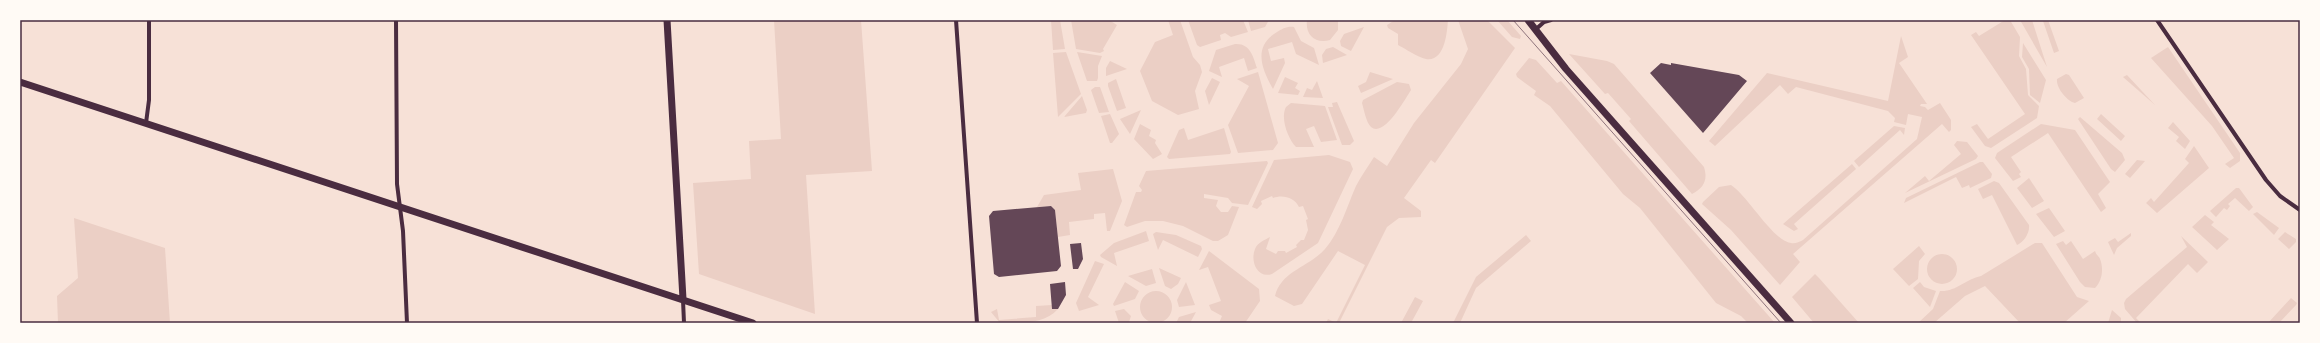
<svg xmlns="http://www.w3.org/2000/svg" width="2320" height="343" font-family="Manrope,sans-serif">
<rect width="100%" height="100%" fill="#f7e1d7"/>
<path fill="#ebcfc5" d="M774,20H861L872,171L806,175L815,314L699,274L693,183L751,179L749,141L781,139Z
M1051,20H1060L1065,49L1053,50Z
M1071,20H1109L1117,25L1103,49L1104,51L1100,53L1076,49Z
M1168,20H1180L1193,57L1200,65L1202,72L1195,91L1199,109L1178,115L1152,101L1140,71L1155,42L1173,35Z
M1188,20H1243L1248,32L1231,37L1225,33L1220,35L1221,40L1200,47L1197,45Z
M1248,20H1269L1265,27L1251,31Z
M1307,20H1338V30L1330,40C1315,44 1305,35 1307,20Z
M1395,20H1448C1447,32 1445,62 1426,59C1417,57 1406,49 1398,45V34L1388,28L1387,25Z
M1458,20H1487L1515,48L1435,163L1431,160L1404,198L1421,211V217L1399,218L1387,227L1339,323H1326L1328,319L1336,323L1365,265L1338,251L1302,304L1294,306L1275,296C1281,271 1309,267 1325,249C1340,232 1347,206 1356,186C1361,176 1368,167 1374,157L1387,166L1414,123L1461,64L1468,49Z
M1497,20H1507L1521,36L1520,39L1512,37Z
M2005,20H2010L2020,37L2019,56L2026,69L2028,95L2039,106L2037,118L1991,148L1985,146L1971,127L1977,124L1988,139L2025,114L1971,35L1976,32L1979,36Z
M2020,20H2032L2047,67Z
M2048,20L2059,51L2054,53L2043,21Z
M1294,27L1301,41L1314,48L1319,65L1296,54L1292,42L1268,49L1271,61L1284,58L1285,63L1273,89C1261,68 1253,46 1277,32C1282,29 1287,26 1294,27Z
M1364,27L1351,51L1341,46L1340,41L1344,34Z
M1901,36L1908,57L1899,63L1927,104H1921L1920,106L1925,107L1928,110L1940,103L1951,120V130L1949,132L1942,124L1793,254L1800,262L1780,285L1731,230L1702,204L1703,202L1719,187L1731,185C1748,196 1773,241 1791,243C1795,244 1799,242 1803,240L1917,139L1922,117L1908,114L1906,125L1894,122L1895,118L1888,111L1796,87L1788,94L1780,85L1715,146L1709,141L1767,73L1888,101Z
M2023,43L2046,80L2040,103L2030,95L2029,69L2022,57Z
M1235,44C1250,43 1253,56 1257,68L1248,71L1244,58L1219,67L1222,77L1209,71L1216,50Z
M1333,47L1347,55L1323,63L1322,55L1326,49Z
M2168,47L2240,153V161L2230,168L2225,164L2234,158L2212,126L2151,58Z
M1066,52L1081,94L1058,117L1053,53Z
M1077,52L1102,56L1098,66V78L1097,81H1087Z
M1569,54L1607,61L1614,64L1704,167C1708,180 1704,188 1692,194L1629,121L1631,119L1608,93L1605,94Z
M1529,58L1536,60L1557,83L1561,81L1775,323H1748L1741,316L1716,303L1640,208L1623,194L1550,106L1534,95L1536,91L1517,77L1516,74Z
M1110,61L1127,69L1106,76V68Z
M1258,72L1278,143L1273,150L1238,153L1228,125L1249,86L1237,79Z
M1370,72L1393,79L1361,93L1358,86L1366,82Z
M2066,74L2069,75L2084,98L2075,103C2067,101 2056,88 2057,79Z
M2127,75L2155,105L2123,77Z
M1285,77L1298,83L1295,88L1300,91L1298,95L1278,93Z
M1212,78L1220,82L1209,105L1205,91Z
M1116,79L1126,108L1117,111L1108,86V83Z
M1317,81L1323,98L1303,97L1307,88L1312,90Z
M1397,82L1409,84L1411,90C1405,99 1384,138 1371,127C1366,122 1364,110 1362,103L1363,100Z
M1095,87H1100L1109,112L1099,113L1091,90Z
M1082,96L1087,110L1086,113L1064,117Z
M1337,102L1354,141L1350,145H1342L1328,107H1333L1332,103Z
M1291,103L1325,106L1337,140L1321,142L1314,126L1306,129L1314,147H1296C1288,139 1280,118 1286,107Z
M1141,110L1130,134L1120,119Z
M1110,114L1119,134L1112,143H1110L1101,116Z
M2101,114L2125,136L2121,141L2097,119Z
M2080,117L2122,153L2125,160L2115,172L2111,169L2078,119Z
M2173,122L2190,141L2185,149L2176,141L2179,137L2168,128Z
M1140,124L1151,130L1149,136L1156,140L1155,143L1162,154L1153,159L1134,139Z
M2041,124L2075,130L2110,182L2098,194L2106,208L2101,212L2048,133L2011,157L2021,172L2019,174L2021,177L2013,181L1995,158L1997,153Z
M1894,126L1905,128L1904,135L1900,130L1859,167L1854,161Z
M1184,128L1188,140L1224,128L1231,152L1230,154L1169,159L1167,157L1179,130Z
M1957,141L1967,142L1978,156L1976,159L1905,193L1925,176L1929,181L1961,154L1954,145Z
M2194,146L2209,168L2157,213L2146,203L2151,198L2154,202L2189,163L2185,159Z
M1329,155L1350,162L1353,169L1318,243L1272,274C1257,279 1250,261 1255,249C1258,242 1265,240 1270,237L1266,249L1276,254L1278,251H1285L1286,253L1297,247L1296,245L1301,240H1304L1308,230L1306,220L1308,219L1303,206L1299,207C1295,198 1283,194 1273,198L1272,196L1261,201L1262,204L1257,209L1252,207L1274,160Z
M2137,160L2145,161L2130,178L2125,174Z
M1267,161L1268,163L1248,205L1232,203L1228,198L1204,194V198L1218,200L1216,206L1221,212H1228L1232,206L1239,207L1228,235L1218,241H1213L1183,226L1163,221H1145L1127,227L1124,225L1136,192H1141L1142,190L1139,186L1146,171Z
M1980,162H1983L1992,174L1991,178L1970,188L1969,185L1962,188L1956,177L1904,203L1906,198Z
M1852,164L1856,169L1794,224L1798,229L1794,231L1783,224Z
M1113,169L1122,201L1110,231H1107L1105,213L1094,214V219L1069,222L1070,235L1058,237L1055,210L1051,206L1037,207L1044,195L1081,190L1078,173Z
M2029,178L2044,201L2032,208L2017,188Z
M1994,181L1999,183L2029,225C2030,233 2024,242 2017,245L1992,195L1983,199L1978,189Z
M2236,188H2239L2253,207L2249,211L2235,198L2228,204L2230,206L2227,210L2224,208L2216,217L2210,211Z
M2049,208L2065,231L2054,237L2036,214Z
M2257,212L2279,228L2274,235L2253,214Z
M2205,215L2214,222L2211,225L2229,239L2217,250L2192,227Z
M74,218L165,248L170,323H58L57,296L78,278Z
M1146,231L1149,241L1114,253L1117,266L1101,257L1100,255L1114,243Z
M1156,232L1176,235L1201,246L1202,249L1198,257L1163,240L1158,250L1153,234Z
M2285,232L2296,239V242L2289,249L2278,239Z
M2131,233V236L2117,248L2114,255L2108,242L2115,238L2118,242Z
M1526,235L1531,241L1476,288L1460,323H1453L1476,277Z
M2181,236L2208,262L2197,273L2188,264L2136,318L2141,323H2137L2125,309L2124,303L2126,299L2187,247Z
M2063,241L2066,245L2071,241L2083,259L2095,251C2096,255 2099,256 2100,259C2104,269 2102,281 2095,288L2085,287L2080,282L2056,244Z
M2035,243H2042L2077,297L2089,301L2064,323H2020L1985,286L1965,296L1934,323H1918L1933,309L1940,291C1956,292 1966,279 1981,276Z
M1919,246L1925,254L1919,261L1918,279L1909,286L1893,269Z
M1209,251L1259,289L1260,301L1245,323H1219L1222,316L1211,310L1209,305L1221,301L1208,267L1199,270Z
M1927 269a15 15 0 1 1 30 0a15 15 0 1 1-30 0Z
M1095,261L1104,264L1088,297L1099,305L1079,311L1076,303Z
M1159,268L1181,278L1178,284L1171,289L1165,286Z
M1152,269L1156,283L1146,286L1128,276Z
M1815,274L1819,278L1859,323H1814L1792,297Z
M1125,282L1139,291L1135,299L1114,306L1113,304Z
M1186,282L1195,305L1179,307L1177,300Z
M1920,282L1924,287L1936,291L1930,307L1913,288Z
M1140 307a16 16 0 1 1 32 0a16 16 0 1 1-32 0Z
M1415,297L1423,301L1411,323H1401Z
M2291,298L2297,303L2296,305L2279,323H2268Z
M1052,305V309H1058C1044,325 1019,323 1000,323L991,312L997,309L999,320L1036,317V306Z
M1124,309L1131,316L1129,322L1119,323L1115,311Z
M2112,310L2121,318V323H2108Z
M1196,312L1190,323H1176L1179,317Z"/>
<path fill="#644757" d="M1661,63L1671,65V63L1739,75L1747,81L1703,133L1650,73Z
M1051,206L1055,210L1061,266L1057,271L999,277L994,274L989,216L993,211Z
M1081,243L1083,259L1078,269H1073L1070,244Z
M1065,282L1066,295L1058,309H1052L1050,284Z"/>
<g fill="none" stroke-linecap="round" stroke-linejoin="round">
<path stroke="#4a2c40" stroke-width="4" d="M396,20L397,184L403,231L407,323
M956,20L977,323
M2157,20L2266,180L2280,196L2300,210
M1535,30L1544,22L1551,20
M146,123L149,100V20
M683,300L684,323"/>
<path stroke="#4a2c40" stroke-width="7" d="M667,20L683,299
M1528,20L1566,69L1791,323
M20,82L753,323"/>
<path stroke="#8f747c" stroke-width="1" d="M1513,20L1781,323"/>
</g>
<rect width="2320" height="343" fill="none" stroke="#fffaf5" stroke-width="42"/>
<rect x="21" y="21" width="2278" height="301" fill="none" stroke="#4a2c40" stroke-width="1.5"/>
</svg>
